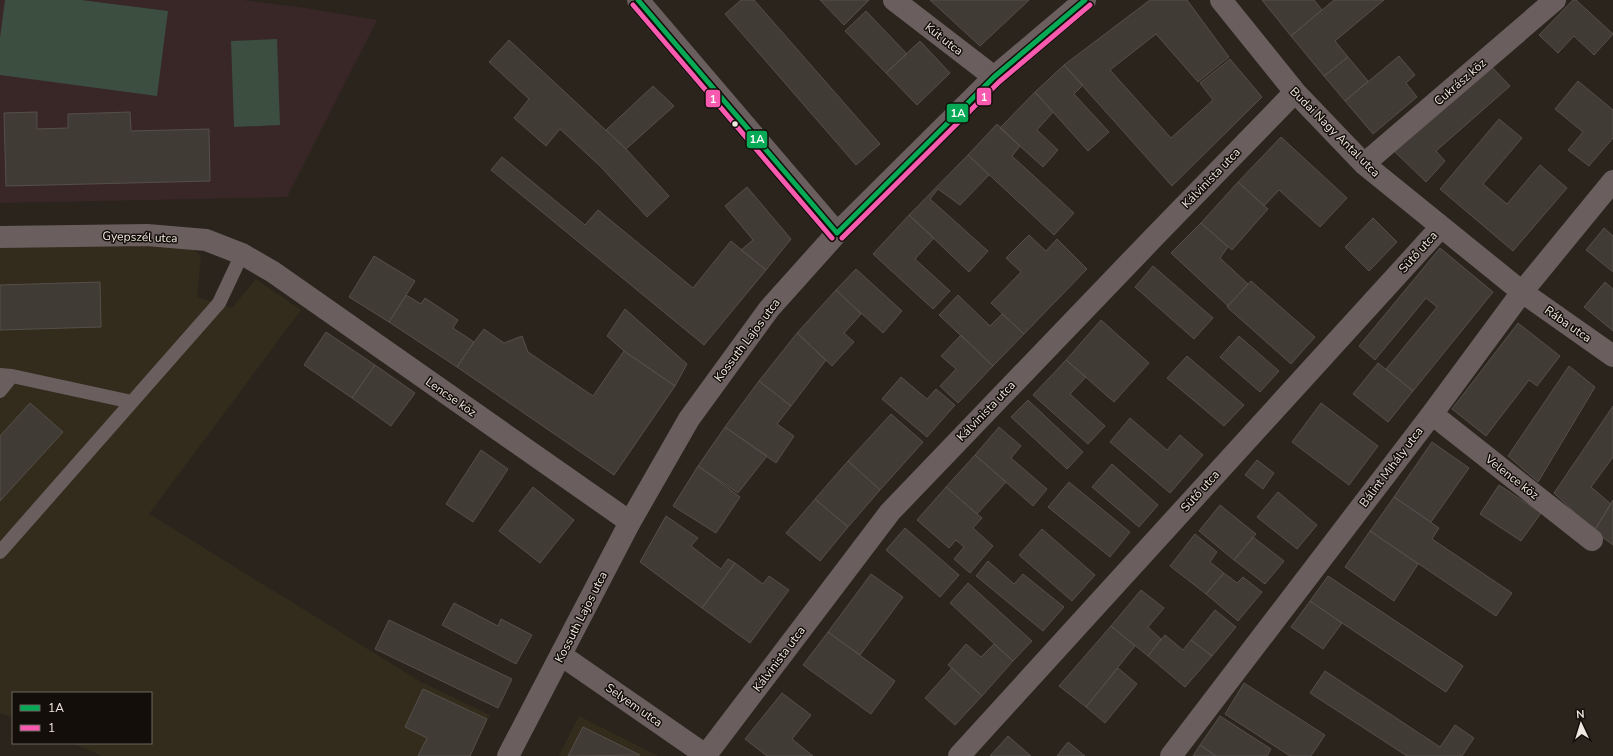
<svg xmlns="http://www.w3.org/2000/svg" width="1613" height="756" font-family="'Nunito Sans',sans-serif">
<rect width="100%" height="100%" fill="#2a241d"/>
<path fill="#332c1c" d="M182,239L201,256L197,297L232,308L256,279L301,310L149,514L421,682L490,715L470,756H103L72,743H151V693H13V718L1,713L0,715V244Z
M579,716L658,756H559Z"/>
<path fill="#392727" d="M0,0H243L305,8L377,20L287,197L0,203Z"/>
<path fill="#3c4e40" d="M5,0H81L168,11L157,96L0,75V38Z
M277,39L280,125L234,127L231,41Z"/>
<path fill="#403b35" stroke="#554f4a" d="M741,0H754L880,144L856,165L725,14Z
M820,0H869L844,25Z
M930,0H1029L980,46Z
M1150,0H1187L1229,57L1198,82L1156,34L1110,70L1171,138L1213,100L1200,83L1230,59L1262,97L1172,186L1064,65Z
M1262,0H1314L1322,10L1291,36Z
M1334,0H1384L1335,41L1348,57L1324,76L1291,36Z
M1573,0H1576L1613,34L1594,55L1574,36L1558,53L1539,35Z
M866,11L907,54L886,73L845,31Z
M509,40L626,149L669,196L647,217L601,167L560,129L546,146L514,118L529,99L489,62Z
M920,41L950,73L917,105L886,73Z
M1399,56L1415,75L1406,83L1417,97L1373,134L1345,101Z
M1348,57L1368,81L1345,101L1324,76Z
M1064,65L1083,85L1074,94L1109,132L1088,151L1035,92Z
M1490,65L1510,86L1436,151L1445,161L1426,182L1393,150Z
M1578,81L1613,110V138L1589,166L1568,150L1583,132L1555,109Z
M653,86L674,106L626,149L606,130Z
M1035,92L1053,112L1037,130L1058,150L1043,167L1000,128Z
M37,112V129L68,128V114L130,112L131,131L209,129L210,181L6,186L4,113Z
M1499,119L1522,138L1483,184L1507,204L1540,165L1567,188L1513,251L1440,189Z
M997,124L1020,146L1012,156L1074,213L1054,235L968,155Z
M1281,137L1347,198L1320,227L1279,190L1264,206L1238,182Z
M968,155L989,175L960,205L938,189L930,199L988,251L969,272L909,215Z
M502,157L585,225L598,210L693,288L731,241L766,270L704,345L491,170Z
M1238,182L1268,209L1232,250L1201,223Z
M747,187L791,239L766,270L741,250L753,240L725,206Z
M909,215L934,238L915,259L950,291L933,309L873,254Z
M1373,218L1397,242L1369,271L1345,247Z
M1201,223L1228,247L1220,258L1248,284L1228,306L1171,253Z
M1604,228L1613,236V272L1586,250Z
M1029,235L1046,251L1057,239L1087,269L1024,334L991,303L1021,272L1006,258Z
M1440,248L1493,292L1413,391L1386,369L1437,307L1426,298L1375,360L1359,346Z
M374,256L415,281L389,322L349,297Z
M1153,266L1213,318L1194,339L1135,287Z
M856,269L902,311L883,333L836,290Z
M1251,281L1315,337L1291,364L1227,307Z
M100,282L101,327L0,330V285Z
M1605,282L1613,289V331L1584,307Z
M836,290L861,314L844,333L854,342L832,366L797,333Z
M406,295L421,304L425,298L458,320L453,328L474,342L457,367L389,322Z
M958,295L990,326L1002,314L1024,334L993,366L939,315Z
M625,309L687,364L675,386L624,351L607,336Z
M1101,320L1149,363L1114,402L1066,360Z
M1518,323L1560,356L1537,386L1529,380L1486,436L1452,409Z
M484,329L504,343L522,336L528,352L593,396L624,351L675,386L614,475L457,367L474,342Z
M326,332L375,365L352,398L304,365Z
M797,333L826,360L791,406L759,381Z
M961,335L993,366L958,403L940,386L956,369L941,356Z
M1239,336L1279,371L1260,392L1220,357Z
M1187,356L1244,405L1224,426L1167,378Z
M1066,360L1086,377L1070,394L1105,426L1088,444L1033,395Z
M1378,363L1413,391L1388,422L1353,394Z
M375,365L415,393L391,426L352,398Z
M1569,366L1595,387L1538,482L1508,456Z
M901,377L927,399L936,389L955,405L927,437L882,399Z
M759,381L791,406L777,424L794,436L776,463L725,427Z
M1028,400L1083,452L1067,469L1011,417Z
M30,403L63,432L0,501V436Z
M1321,403L1378,446L1349,485L1292,442Z
M1613,406V457L1591,487L1611,504L1594,531L1554,493Z
M891,414L923,442L880,490L848,461Z
M1130,418L1167,450L1180,435L1203,455L1170,493L1110,442Z
M725,427L767,456L738,493L698,466Z
M999,427L1021,446L1011,458L1047,489L1033,506L975,455Z
M1432,442L1469,468L1431,522L1394,497Z
M481,450L508,469L473,522L446,504Z
M975,455L1006,482L977,514L946,487Z
M1257,460L1274,473L1263,489L1245,475Z
M848,461L880,490L848,527L815,499Z
M1112,464L1158,505L1139,527L1092,487Z
M698,466L740,497L716,533L673,506Z
M1069,482L1130,532L1110,557L1048,507Z
M1499,485L1541,513L1521,541L1480,514Z
M533,487L574,520L540,563L499,531Z
M946,487L982,518L973,528L993,546L970,573L954,559L964,547L956,540L949,548L917,520Z
M1278,492L1317,525L1297,549L1257,517Z
M1394,497L1439,528L1432,539L1512,593L1496,616L1370,531Z
M815,499L848,527L820,561L786,533Z
M1613,500V545L1594,531Z
M1220,505L1256,534L1234,560L1199,531Z
M666,516L698,538L691,546L721,569L728,559L735,563L702,608L640,562Z
M905,528L959,575L940,597L886,550Z
M1042,529L1095,575L1072,601L1019,555Z
M1370,531L1418,564L1394,601L1345,567Z
M1195,534L1217,552L1210,562L1224,573L1206,594L1170,566Z
M1253,537L1284,561L1265,584L1234,560Z
M988,561L1014,584L1023,574L1064,607L1043,631L976,576Z
M735,563L763,584L769,576L789,590L750,643L702,608Z
M1224,573L1237,583L1243,577L1262,592L1238,621L1206,594Z
M871,574L903,597L860,655L828,632Z
M1328,576L1463,666L1446,692L1342,623L1310,601Z
M968,583L1032,641L1013,661L950,603Z
M1141,590L1164,608L1148,627L1161,639L1148,656L1111,626Z
M1310,601L1342,623L1323,649L1291,627Z
M454,603L498,626L501,619L532,635L516,664L442,625Z
M1215,610L1236,627L1212,656L1191,640Z
M389,620L512,679L498,708L375,649Z
M1111,626L1135,646L1086,707L1059,686Z
M828,632L895,681L871,714L803,665Z
M1165,635L1183,650L1191,640L1212,656L1185,687L1148,656Z
M966,644L981,657L994,644L1013,661L982,696L948,665Z
M952,668L982,696L955,725L925,698Z
M1118,668L1137,684L1105,723L1086,707Z
M1325,671L1440,747L1455,725L1474,738L1462,756H1407L1310,693Z
M1244,683L1325,735L1311,756H1290L1225,714Z
M423,689L487,719L470,756H418L427,738L405,727Z
M782,693L811,715L792,739L813,756H767L745,739Z
M1220,716L1271,749L1267,756H1216L1200,745Z
M583,727L640,755L568,756Z
M1008,736L1031,756H990Z
M1068,742L1085,756H1057Z
M1200,745L1216,756H1193Z"/>
<g fill="none" stroke-linecap="round" stroke-linejoin="round">
<path stroke="#6a5e5e" stroke-width="14" d="M0,375L12,376L0,391
M12,376L132,402
M0,552L219,303L242,254"/>
<path stroke="#6a5e5e" stroke-width="22" d="M638,0L837,233
M894,0L994,77
M1221,0L1295,92L1364,164L1522,292L1613,356
M1364,164L1555,0
M0,237L147,235L206,240L242,254L273,272L630,522
M1432,414L1592,540
M561,655L707,756
M706,755L890,512L1156,235L1295,92
M959,756L1441,227
M1171,756L1432,414L1522,292L1613,181"/>
<path stroke="#6a5e5e" stroke-width="22" d="M508,756L630,522L689,419L769,309L837,233L994,77L1085,0"/>
<g stroke="#130e09" stroke-width="8">
<path id="bus-1" d="M638,0L837,233
M837,233L994,77L1085,0"/>
</g>
<g stroke="#130e09" stroke-width="8">
<path id="bus-2" d="M633,5L832,238
M842,238L999,82L1090,5"/>
</g>
<use href="#bus-1" stroke="#06aa56" stroke-width="5"/>
<use href="#bus-2" stroke="#f75aaf" stroke-width="5"/>
</g>
<circle fill="#f0e8e0" stroke="#130e09" stroke-width="1.5" cx="735" cy="124" r="3.5"/>
<g text-anchor="middle" stroke-width="3" stroke-linejoin="round" paint-order="stroke">
<g font-size="12" fill="#f0e8e0" stroke="#130e09">
<text transform="translate(944 39) rotate(38)" y="4">Kút utca</text>
<text transform="translate(1460 82) rotate(-41)" y="4">Cukrász köz</text>
<text transform="translate(1335 132) rotate(45)" y="4">Budai Nagy Antal utca</text>
<text transform="translate(1211 178) rotate(-46)" y="4">Kálvinista utca</text>
<text transform="translate(140 237) rotate(2)" y="4">Gyepszél utca</text>
<text transform="translate(1418 252) rotate(-48)" y="4">Sütő utca</text>
<text transform="translate(1568 324) rotate(35)" y="4">Rába utca</text>
<text transform="translate(747 340) rotate(-53)" y="4">Kossuth Lajos utca</text>
<text transform="translate(451 397) rotate(35)" y="4">Lencse köz</text>
<text transform="translate(986 411) rotate(-46)" y="4">Kálvinista utca</text>
<text transform="translate(1391 467) rotate(-53)" y="4">Bálint Mihály utca</text>
<text transform="translate(1512 477) rotate(38)" y="4">Velence köz</text>
<text transform="translate(1200 491) rotate(-48)" y="4">Sütő utca</text>
<text transform="translate(581 617) rotate(-63)" y="4">Kossuth Lajos utca</text>
<text transform="translate(779 659) rotate(-53)" y="4">Kálvinista utca</text>
<text transform="translate(634 705) rotate(35)" y="4">Selyem utca</text>
</g>
</g>
<g stroke="#130e09" stroke-width="1.5">
<rect x="976" y="87" width="16" height="19" rx="4" fill="#f75aaf"/>
<rect x="705" y="89" width="16" height="19" rx="4" fill="#f75aaf"/>
<rect x="946" y="103" width="23" height="20" rx="4" fill="#06aa56"/>
<rect x="746" y="130" width="22" height="19" rx="4" fill="#06aa56"/>
</g>
<g font-size="11" text-anchor="middle" font-weight="bold" fill="#fff">
<text x="984" y="101">1</text>
<text x="713" y="103">1</text>
<text x="958" y="117">1A</text>
<text x="757" y="143">1A</text>
</g>
<rect x="12" y="692" width="140" height="52" fill="#130e09" stroke="#6b655f"/>
<rect x="20" y="705" width="20" height="6" fill="#06aa56" stroke="#6b655f"/>
<text x="48" y="712" font-size="12" fill="#f0e8e0">1A</text>
<rect x="20" y="725" width="20" height="6" fill="#f75aaf" stroke="#6b655f"/>
<text x="48" y="732" font-size="12" fill="#f0e8e0">1</text>
<g transform="translate(1581 724) rotate(356)" stroke="#130e09" stroke-width="3" paint-order="stroke">
<path d="M0-3L7 15L0 10L-7 15Z" fill="#f0e8e0"/>
<text y="-6" font-size="11" font-weight="bold" text-anchor="middle" fill="#f0e8e0">N</text>
</g>
</svg>
